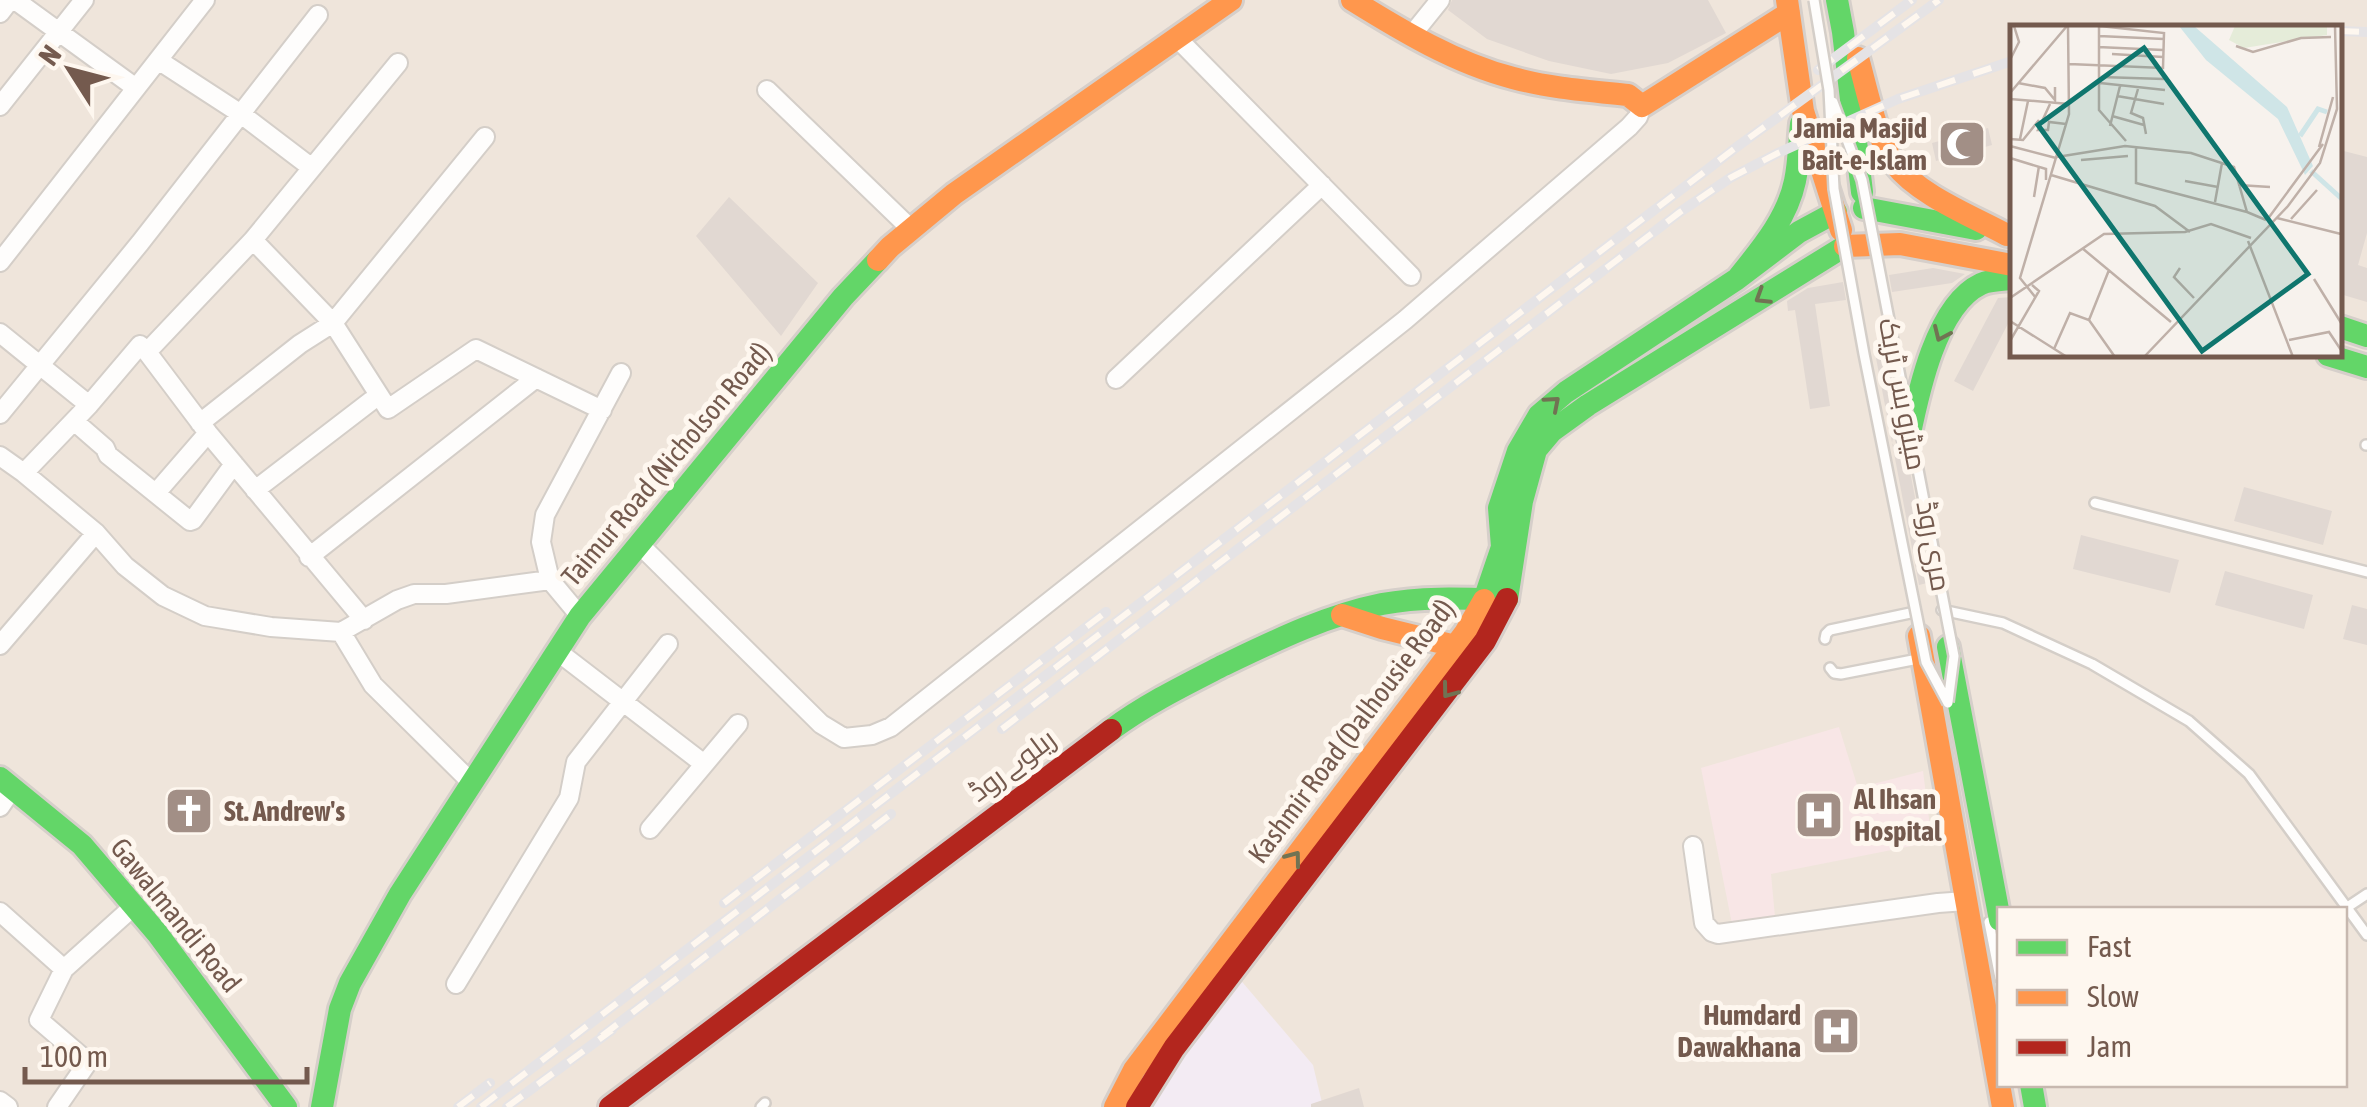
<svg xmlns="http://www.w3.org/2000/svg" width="2367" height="1107" font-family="'Asap Condensed',Cairo,sans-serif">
<rect width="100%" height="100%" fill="#f7f2ed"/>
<path fill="#efe5db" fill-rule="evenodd" d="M0,0H2367V1107H0ZM2012,28H2340V355H2012ZM2000,910H2344V1084H2000Z"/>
<path fill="#f3ebf3" d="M1232,970L1313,1065L1323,1107H1137Z"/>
<path fill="#f8e6e6" d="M1839,727L1858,788L1923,771L1932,842L1771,874L1775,917L1732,924L1701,768Z"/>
<path fill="#e1d8d2" d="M1452,0H1708L1726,33L1668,63L1611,74L1549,61L1487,39L1448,10Z
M1988,128L1992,145L1936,161L1932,143Z
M2340,150L2367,157V233L2358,265L2367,268V302L2340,294Z
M729,197L818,283L781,336L696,236Z
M1933,268L1965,274L1952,283L1892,292L1889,275Z
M1843,282L1846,300L1815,304L1830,406L1810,409L1795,310L1788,311L1787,301L1808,288Z
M2012,297V316L1973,391L1954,381L1998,298Z
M1888,356L1898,407L1892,443L1898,452L1907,455L1931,582L1919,585L1876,358Z
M2244,487L2332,511L2323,545L2234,521Z
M2081,535L2179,560L2170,593L2073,569Z
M2225,571L2313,595L2304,629L2215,605Z
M2352,605L2367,609V645L2343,639Z
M1359,1088L1364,1107H1311V1104Z"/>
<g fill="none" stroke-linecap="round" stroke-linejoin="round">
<g stroke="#d4cec8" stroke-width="14">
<path id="lane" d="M2366,445H2367
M2095,503L2367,572
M1942,610L2003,623L2092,664L2189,721L2249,774L2367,935
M1825,639L1826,634L1830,630L1915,612
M1830,668L1834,673L1841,674L1918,659
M2346,908L2367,894
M1989,922L2000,978
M761,1107L765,1103"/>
</g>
<g stroke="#d4cec8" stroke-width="22">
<path id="street" d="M15,0L136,88
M0,13L10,0
M1411,36L1440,0
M1177,38L1411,276
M158,60L241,114L312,168
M767,90L911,229
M0,106L84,0
M253,240L333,323L388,409L476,349L602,410
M0,262L205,0
M0,333L89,405
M147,352L208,433L364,620
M1116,379L1322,185
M0,414L140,243L318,15
M74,421L105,448L108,455L190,521L193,520L234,464
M200,423L300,344L333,323L485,137
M0,456L24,473L96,533L125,566L163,596L205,616L271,627L341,632L397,600L414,594H446L550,580
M24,473L89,405L140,345L147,352L253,240L398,63
M255,490L371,401
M156,493L208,433
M639,544L821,724L844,738L872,735L891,727L1405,320L1629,127L1638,117L1642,106
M309,557L536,378
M580,616L550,580L541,542L545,515L621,373
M341,632L373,685L472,783
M0,645L96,533
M557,651L704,764
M0,807L13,788
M650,829L738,724
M1693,846L1704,923L1712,932L1718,934L1938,903L1966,901
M0,912L64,969
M456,984L569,798L576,762L668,644
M0,1101L8,1107
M57,1107L88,1062L39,1020L64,969L134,906"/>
</g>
<g stroke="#d6cfca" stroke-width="28">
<path id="fast" d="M1837,0L1843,32L1862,192
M1864,208L1976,229
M1737,279C1761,249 1787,219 1795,181C1799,162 1799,143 1801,124
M2340,327L2367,336
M2328,355L2367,367
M1909,438C1918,394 1936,305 1981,284C1990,280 2002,280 2012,279
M1507,599L1522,501L1536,450L1552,431L1588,405L1845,246
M1484,600L1502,547L1499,508L1518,451L1539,415L1566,392L1737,279L1799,232L1836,212
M1948,647L2000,920
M1111,730C1146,704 1185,685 1224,665C1274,641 1327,615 1382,604C1420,597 1459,598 1497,600
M0,778L82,845L157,933L286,1107
M2031,1084L2035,1107
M322,1107L340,1009L350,983L400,894L580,616L843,297L878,260"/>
</g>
<g stroke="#d6cfca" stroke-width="28">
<path id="slow" d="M1352,0C1402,31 1455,63 1513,78C1549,88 1590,91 1628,95L1642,106L1789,13
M1787,0L1803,111L1841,230
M1858,58C1866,86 1877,141 1894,163C1918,195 1972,216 2007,235
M1845,246L1900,244L2012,265
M878,260L890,247L954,194L1231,0
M1342,615L1382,628L1455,646L1464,653
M1919,636L2003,1107
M1115,1107L1134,1070L1465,633L1484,600"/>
</g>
<g stroke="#d6cfca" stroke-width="28">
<path id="jam" d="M610,1107L1111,730
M1137,1107L1174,1048L1485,641L1507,599"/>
</g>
<use href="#lane" stroke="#fefdfc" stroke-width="9"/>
<use href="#street" stroke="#fefdfc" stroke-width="18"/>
<use href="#fast" stroke="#63d668" stroke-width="22"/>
<use href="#slow" stroke="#ff974d" stroke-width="22"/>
<use href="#jam" stroke="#b3261e" stroke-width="22"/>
<g stroke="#e5e3e5" stroke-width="10">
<path id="rail" d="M2340,31L2367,32
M1818,70L1912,0
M1002,729L1680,212L1730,178L1778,153L1898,99L2012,61
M724,903L1106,612
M602,1036L891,814
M458,1107L490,1083
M481,1107L1738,146L1939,0
M507,1107L612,1030"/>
</g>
<use href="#rail" stroke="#fef7ef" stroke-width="6" stroke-dasharray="19" stroke-linecap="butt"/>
<g stroke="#d4cec8" stroke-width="14" stroke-linecap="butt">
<path id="lane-bridge" d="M1814,0L1829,90L1834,189L1864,354L1926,662L1948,703
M1833,102L1862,180L1954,656L1948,702"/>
</g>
<use href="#lane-bridge" stroke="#fefdfc" stroke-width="9"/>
</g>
<defs><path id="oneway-chevron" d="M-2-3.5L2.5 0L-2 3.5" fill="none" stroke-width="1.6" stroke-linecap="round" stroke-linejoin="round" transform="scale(2.5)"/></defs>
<g stroke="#717353">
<use href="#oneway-chevron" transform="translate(1762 297) rotate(148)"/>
<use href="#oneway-chevron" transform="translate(1941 334) rotate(114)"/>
<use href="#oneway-chevron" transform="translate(1553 403) rotate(-41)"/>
<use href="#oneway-chevron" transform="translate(1449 691) rotate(127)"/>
<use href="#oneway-chevron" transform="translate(1294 858) rotate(-53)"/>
</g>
<defs>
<g id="mosque-square" transform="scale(2.5)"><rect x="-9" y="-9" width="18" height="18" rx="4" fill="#a28f86" stroke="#fef7ef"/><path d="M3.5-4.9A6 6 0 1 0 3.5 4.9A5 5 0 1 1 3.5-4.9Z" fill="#fff"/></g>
<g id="church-square" transform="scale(2.5)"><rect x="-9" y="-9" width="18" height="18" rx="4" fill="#a28f86" stroke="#fef7ef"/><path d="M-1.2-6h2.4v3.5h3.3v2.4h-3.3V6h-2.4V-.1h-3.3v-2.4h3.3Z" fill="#fff"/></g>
<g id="hospital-square" transform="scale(2.5)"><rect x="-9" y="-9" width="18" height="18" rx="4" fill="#a28f86" stroke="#fef7ef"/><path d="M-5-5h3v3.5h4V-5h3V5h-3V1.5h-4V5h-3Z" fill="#fff"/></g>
</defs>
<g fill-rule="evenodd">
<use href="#mosque-square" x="1962" y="144"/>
<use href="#church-square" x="189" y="811"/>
<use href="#hospital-square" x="1819" y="815"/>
<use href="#hospital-square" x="1836" y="1031"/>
</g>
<g text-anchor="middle" stroke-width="10" stroke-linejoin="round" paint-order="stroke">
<g font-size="28" font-weight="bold" fill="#745a4e" stroke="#fef7ef" text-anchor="end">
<text x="1927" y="138">Jamia Masjid<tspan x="1927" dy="32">Bait-e-Islam</tspan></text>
<text x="1854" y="809" text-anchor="start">Al Ihsan<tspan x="1854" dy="32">Hospital</tspan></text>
<text x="224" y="821" text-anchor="start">St. Andrew's</text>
<text x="1801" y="1025">Humdard<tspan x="1801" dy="32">Dawakhana</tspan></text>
</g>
<g font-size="28" fill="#745a4e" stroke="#fef7ef">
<text transform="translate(1903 394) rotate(79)" y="10">میٹرو بس ٹریک</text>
<text transform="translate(666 464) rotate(-50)" y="10">Taimur Road (Nicholson Road)</text>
<text transform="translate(1934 546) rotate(80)" y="10">مری روڈ</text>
<text transform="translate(1351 731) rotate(-53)" y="10">Kashmir Road (Dalhousie Road)</text>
<text transform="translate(1012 765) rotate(-37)" y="10">ریلوے روڈ</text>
<text transform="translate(176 915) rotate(51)" y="10">Gawalmandi Road</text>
</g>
</g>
<g transform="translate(2010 25)">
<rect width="332" height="332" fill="#f7f2ed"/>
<path d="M225,1H317V10L234,23L219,15Z" fill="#e5ecd9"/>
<path d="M169,1H184L277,82L303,141L295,150L268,94L196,35Z" fill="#cfe5e7"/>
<path fill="none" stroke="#cfe5e7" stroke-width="5" d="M290,111L308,84L317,87M301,146L333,175"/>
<path fill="none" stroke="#bfb0a8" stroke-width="2.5" d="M89,1V85L116,116M89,11L154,14M226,21L243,27L291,13L321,12M88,22L153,25M102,29L153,32M0,35L9,17L4,1M59,39L153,43L154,8L90,1M91,52L154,54M8,58L35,63L45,75V62M90,58L155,65M128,64L121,88L133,93L136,109M0,68L57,1M107,71L154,79M0,74L59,79M40,79L28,105H38L39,97L56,99M102,91L134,100M100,101L110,61M0,114L13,115L29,95M10,114L18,76M0,121L46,133M126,122V158L237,187M309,122L323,72M47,132L115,121L181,128L224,142L237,187L256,195M0,133L36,144V155M71,135L118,131M41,150L145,181L180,207M175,156L208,162M228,160L260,162M24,172L29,141M205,177L212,138M267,193L331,209M281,194L307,165M257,195L313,119M238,216L283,332M72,223L161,297M170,243L164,252L184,273M304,254L333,301M0,273L94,209L175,207L201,199L241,213M26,273L10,253L59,89L58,1M79,295L99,245M0,296L57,332M279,315L319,307L333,328M0,316L29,266L22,260M44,324L60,288L79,295L105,332M134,332L278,181L310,138L327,84L325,1"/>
<path fill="#0f766e" fill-opacity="0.15" stroke="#0f766e" stroke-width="5" d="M134,23L298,249L192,326L28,100Z"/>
<rect width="332" height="332" fill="none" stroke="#745a4e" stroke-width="5"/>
</g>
<rect x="1997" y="907" width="350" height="180" fill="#fef7ef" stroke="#c7b8af" stroke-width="2.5"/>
<rect x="2017" y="940" width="50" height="15" fill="#63d668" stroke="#c7b8af" stroke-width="2.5"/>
<text x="2087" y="957" font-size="30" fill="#745a4e">Fast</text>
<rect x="2017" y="990" width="50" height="15" fill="#ff974d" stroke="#c7b8af" stroke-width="2.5"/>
<text x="2087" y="1007" font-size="30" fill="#745a4e">Slow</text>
<rect x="2017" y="1040" width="50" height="15" fill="#b3261e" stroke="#c7b8af" stroke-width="2.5"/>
<text x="2087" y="1057" font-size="30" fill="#745a4e">Jam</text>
<g transform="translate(70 70) rotate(306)" stroke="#fef7ef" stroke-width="8" paint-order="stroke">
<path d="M0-8L18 38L0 25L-18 38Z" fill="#745a4e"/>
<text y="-15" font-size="28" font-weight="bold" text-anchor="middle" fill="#745a4e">N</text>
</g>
<path d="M25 1067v15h282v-15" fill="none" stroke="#745a4e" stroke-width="5"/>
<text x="40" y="1067" font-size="30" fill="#745a4e" stroke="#fef7ef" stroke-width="8" paint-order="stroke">100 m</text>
</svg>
